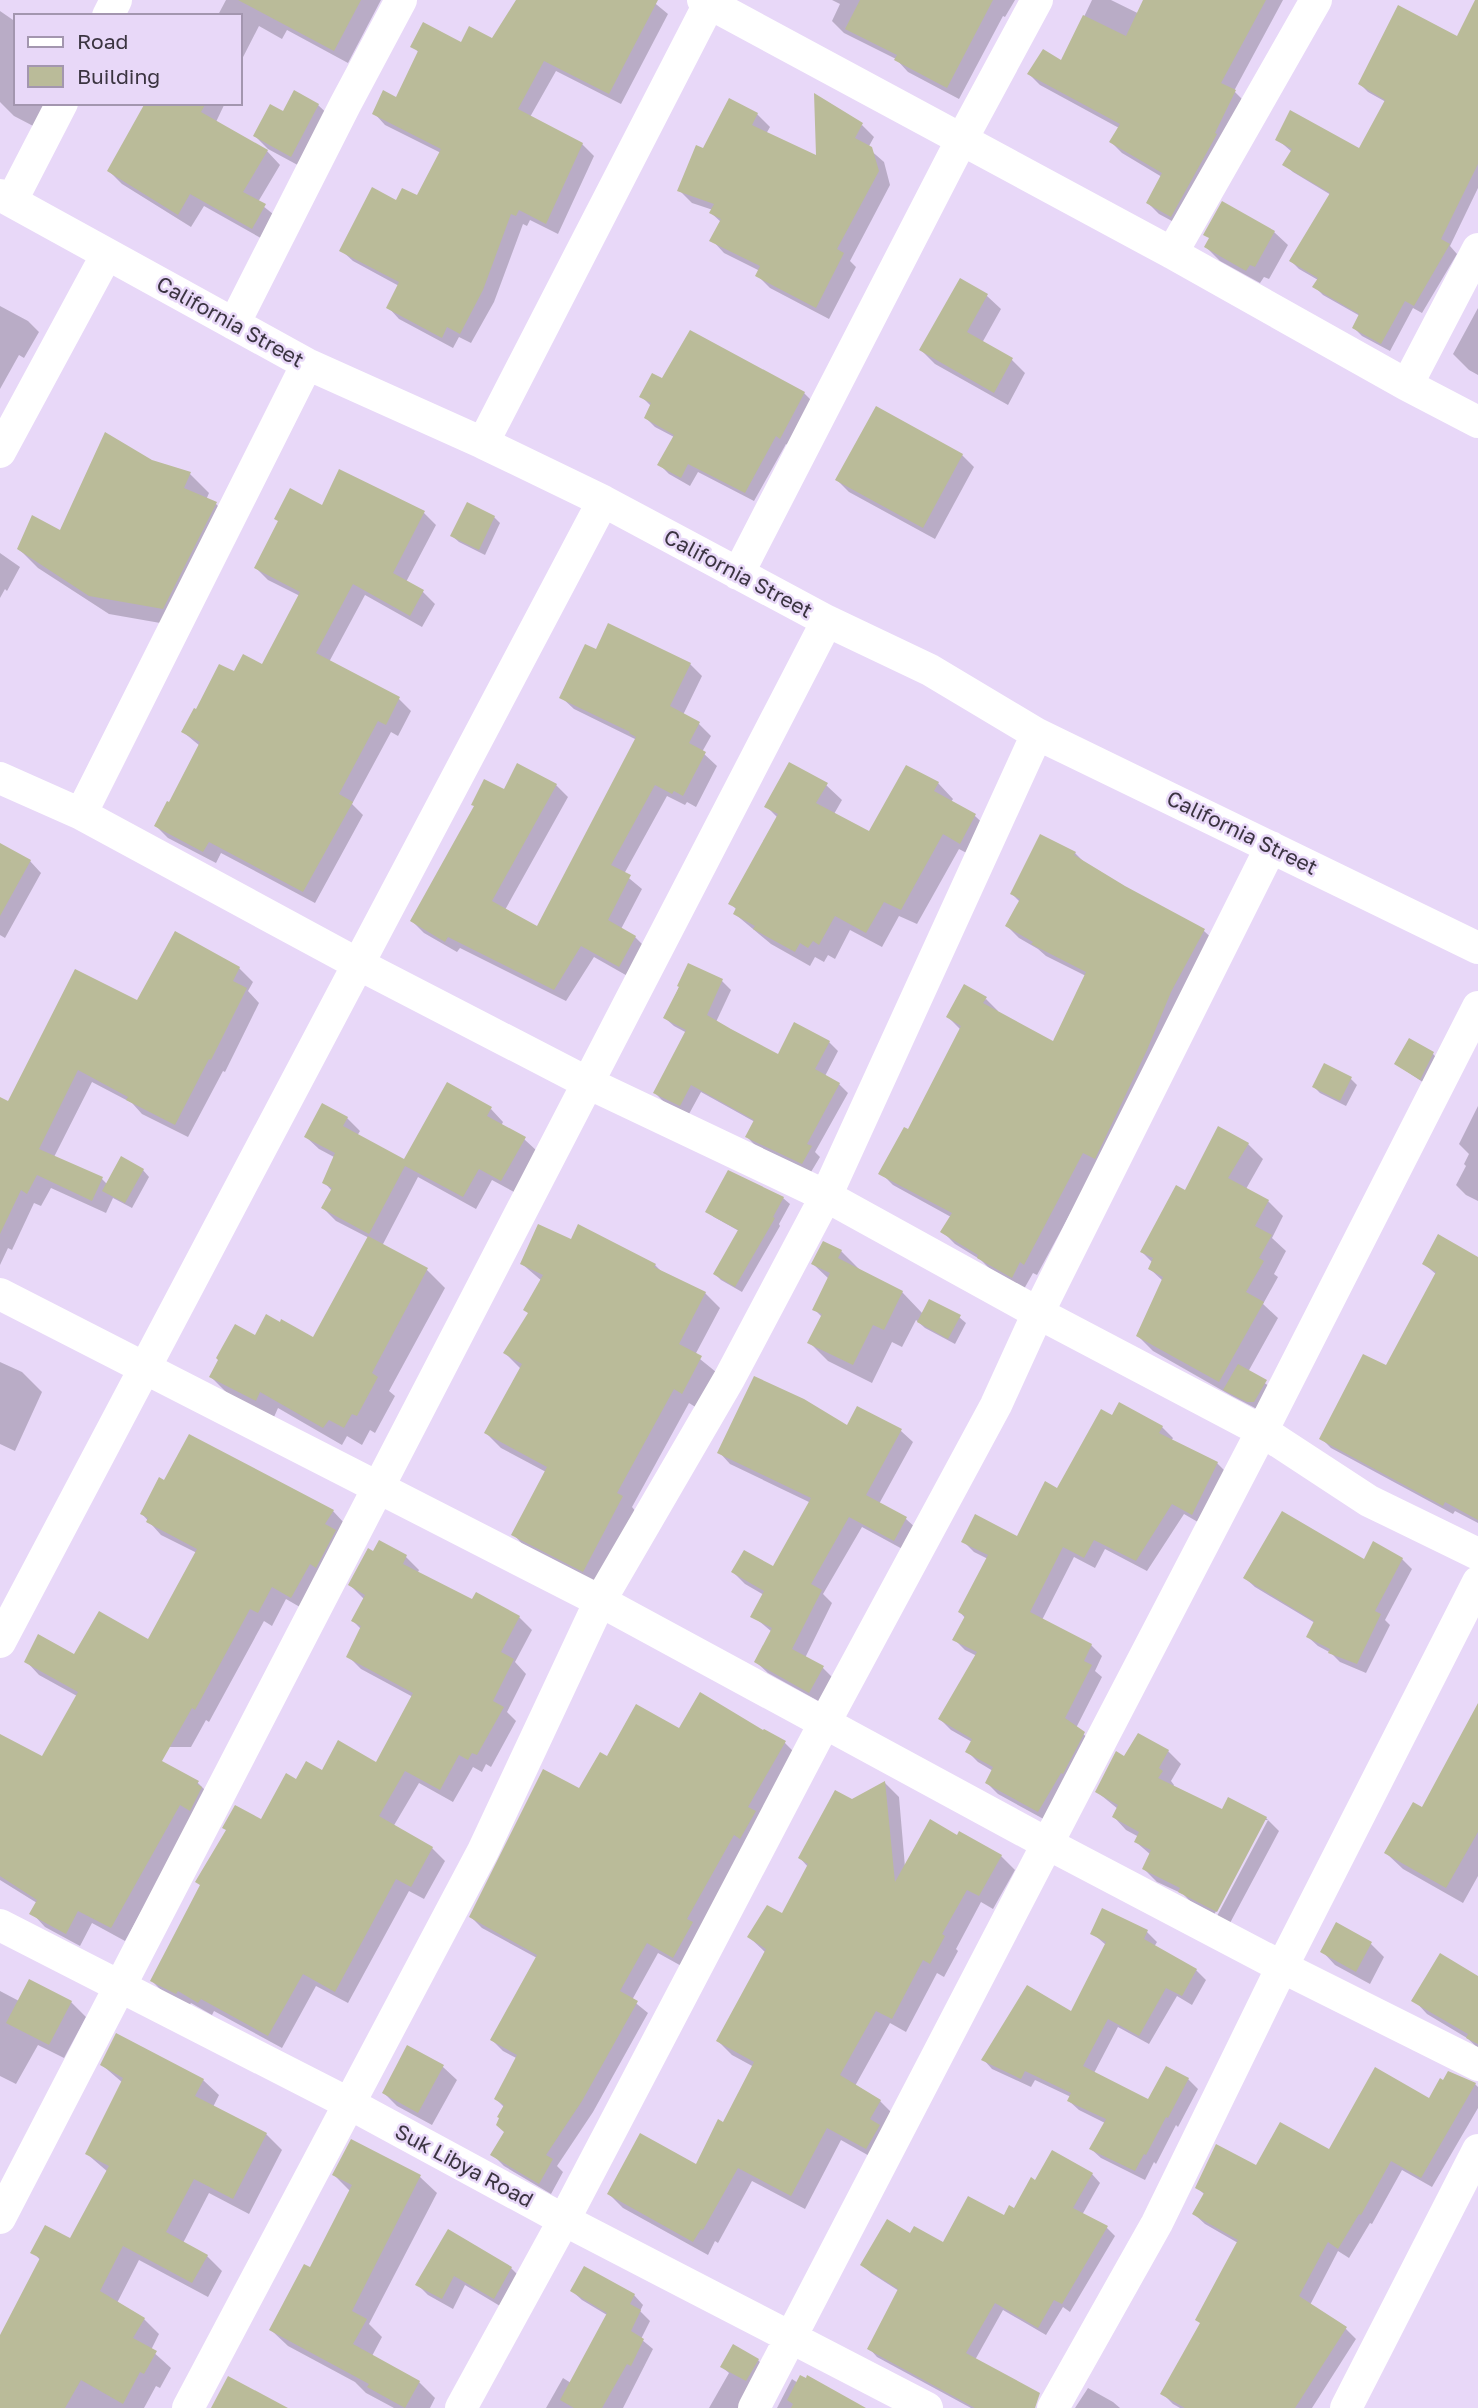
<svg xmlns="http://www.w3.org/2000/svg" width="1478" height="2408" font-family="'Golos Text',sans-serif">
<rect width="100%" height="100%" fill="#e8d8f8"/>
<path fill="#0003" d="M226,0H381L348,63L287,30L282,39L259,26L240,63V16H213L214,13L218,15Z
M518,0H651L668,14L621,104L556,71L530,117L582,144L594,156L558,234L530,220L527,226L523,224L494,302L471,343L459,337L453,348L399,319L388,307L399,286L353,261L341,250L397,202L418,198L441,153L385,125L374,113L397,99L419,53L413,46L462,44L493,40Z
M832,0H1015L1005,17L1003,16L959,99L908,72L896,59L844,33L832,21L840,4Z
M1092,0H1111L1168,28L1187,0H1283L1234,91L1246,103L1183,227L1159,214L1148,203L1162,177L1122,153L1111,142L1119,128L1040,85L1029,74L1062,63Z
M1478,5V188L1450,246L1457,254L1422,313L1413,308L1390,351L1362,336L1354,328L1360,316L1323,295L1315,287L1318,280L1299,269L1291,261L1331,195L1293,172L1284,164L1292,152L1277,139L1359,150L1386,102L1368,92L1360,84L1457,38Z
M0,11L16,22V103H50L37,128L14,116L0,102Z
M147,103H225L216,122L267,151L280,165L258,202L278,218L266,241L204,206L191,227L122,184L109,171Z
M318,105L332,118L305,169L268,149L255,136L284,114Z
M757,114L770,127L766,134L818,158L862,125L874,137L868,148L884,162L890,185L850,261L856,267L829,319L770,288L757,275L760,271L724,253L712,240L721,222L711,213L713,210L692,203L679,190L704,150Z
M1274,232L1288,245L1269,279L1264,277L1260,283L1220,261L1206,247L1210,239Z
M960,281L987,296L1001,309L982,343L1012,360L1025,373L1008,405L935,364L921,350Z
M0,306L28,321L39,332L24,358L19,355L0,389Z
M1478,308V375L1469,370L1453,354Z
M663,381L804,393L813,402L790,447L786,444L754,501L698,472L690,486L669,474L660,465L674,437L655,427L646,418L652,407L641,396Z
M962,455L974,467L935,539L849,492L837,480Z
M152,461L190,474L209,493L206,500L216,504L235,523L183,627L109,614L38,568L19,549L61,532Z
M340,472L424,513L436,525L406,582L423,592L435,604L422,627L365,595L329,662L399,699L411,711L398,736L391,732L352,804L363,815L315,903L221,853L216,863L168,838L156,826L170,805L200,746L183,732L235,674L263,667L300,596L268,580L256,568L323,507Z
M494,517L500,523L485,555L459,542L452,536Z
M0,553L20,567L7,591L5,589L0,598Z
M597,651L690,664L702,676L683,715L699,724L711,736L702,752L717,766L696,807L687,802L685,805L667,796L624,874L642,889L621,929L635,937L647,949L631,978L594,957L566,1001L460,948L457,952L424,933L412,921L505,791L556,785L568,797L505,910L538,928L637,740L574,709L561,697Z
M938,783L953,799L951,802L975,816L991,831L976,858L959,849L917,924L899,916L882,947L850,930L835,959L828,955L824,962L815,957L810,966L771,944L735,914L737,910L731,904L778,818L766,806L826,785L842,800L834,814L870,833Z
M0,845L30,861L41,873L5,938L0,935Z
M1075,853L1087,865L1124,888L1204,931L1217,943L1037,1275L1033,1273L1024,1289L991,1270L981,1260L955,1244L943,1232L951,1217L893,1185L881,1173L908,1131L961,1030L948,1017L986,999L998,1011L997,1012L1054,1043L1086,976L1046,956L1038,949L1019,938L1007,926L1020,902L1012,894Z
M176,934L239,968L253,982L248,991L259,1003L225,1072L223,1071L188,1137L142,1114L132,1103L92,1082L54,1157L102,1179L108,1185L143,1170L149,1177L132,1208L113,1198L106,1213L51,1188L41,1206L34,1203L12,1250L8,1248L0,1265V1099L8,1103L137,1003Z
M689,965L722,981L731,990L716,1022L778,1056L829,1042L838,1051L825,1076L839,1084L848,1093L815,1152L820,1157L811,1172L756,1146L747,1137L755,1122L701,1092L689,1114L664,1102L655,1093L687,1033L674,1026L665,1018Z
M1410,1041L1433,1054L1439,1060L1427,1085L1396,1064Z
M1350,1078L1357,1085L1346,1106L1320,1093L1314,1087Z
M1478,1106V1201L1466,1195L1456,1185L1466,1166L1464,1164L1469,1154L1459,1144Z
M491,1109L503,1122L501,1126L524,1139L537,1151L514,1192L492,1180L476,1209L418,1177L382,1246L427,1270L445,1288L389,1391L395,1396L375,1433L370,1430L362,1445L347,1436L342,1445L278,1408L274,1417L228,1394L211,1377L255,1337L314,1339L369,1238L336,1221L323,1208L332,1191L324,1182L334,1157L319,1149L306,1137L347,1118L360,1131L357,1136L405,1161Z
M1248,1144L1263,1159L1246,1189L1268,1201L1283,1216L1272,1238L1286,1251L1274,1274L1278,1277L1263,1304L1278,1318L1248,1372L1272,1388L1261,1408H1255L1232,1396L1153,1351L1138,1336L1163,1281L1150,1269L1153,1263L1142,1252L1185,1192Z
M783,1198L790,1204L779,1224L780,1226L742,1292L721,1280L715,1274L739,1231L714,1217L707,1211Z
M572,1241L655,1265L663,1273L705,1293L720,1308L695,1355L716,1372L697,1408L689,1403L632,1507L637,1513L598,1585L527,1549L513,1534L546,1472L501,1448L486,1433L521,1369L505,1353L529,1314L542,1281L522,1264Z
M841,1251L860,1270L902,1292L923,1314L959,1317L966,1323L955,1344L925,1328L916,1320L902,1347L892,1342L872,1383L828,1361L809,1342L822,1317L814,1309L829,1279L813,1264Z
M1478,1262V1523L1455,1511L1453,1514L1331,1448L1321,1438L1387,1368L1437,1275L1424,1264Z
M0,1362L22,1372L42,1392L15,1451L0,1444Z
M1112,1417L1162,1427L1173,1438L1171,1441L1217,1463L1228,1474L1203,1525L1184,1514L1147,1571L1105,1549L1095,1568L1074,1557L1042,1620L1091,1645L1102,1656L1095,1671L1102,1677L1076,1728L1095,1744L1049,1822L998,1794L987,1783L993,1771L978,1762L967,1751L972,1742L951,1730L940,1719L977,1656L965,1650L954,1639L965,1618L960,1612L988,1559L974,1552L963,1541L1018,1538L1058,1490Z
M848,1427L901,1431L913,1442L879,1504L906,1519L918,1530L906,1551L862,1527L823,1594L832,1603L805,1658L823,1668L835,1680L822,1703L768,1673L756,1662L772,1632L753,1616L764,1595L745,1584L733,1572L773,1569L811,1503L730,1464L719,1452Z
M333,1511L346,1525L305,1610L286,1599L272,1626L264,1621L209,1722L206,1720L191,1747H133L197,1782L211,1796L193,1818L125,1941L92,1923L80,1946L45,1927L32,1913L37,1903L0,1880V1736L43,1758L77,1696L39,1675L26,1661L75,1657L148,1641L197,1553L161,1535L142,1514Z
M380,1542L406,1557L419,1570L417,1574L472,1601L519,1617L532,1630L515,1662L526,1674L507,1712L516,1721L491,1767L486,1764L482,1772L473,1767L453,1802L419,1783L393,1827L432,1848L445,1861L424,1899L409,1891L348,2003L316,1986L282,2048L214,2011L212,2015L191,2003L189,2006L165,1994L152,1981L262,1821L297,1782L323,1772L376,1764L413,1697L361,1669L348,1656L362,1630L353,1621L364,1599L350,1585Z
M1402,1559L1412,1569L1385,1620L1390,1625L1366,1673L1340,1662L1331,1653L1318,1646L1308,1637L1315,1623L1255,1587L1245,1578L1364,1561Z
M1478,1707V1876L1463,1903L1403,1869L1386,1853L1422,1809Z
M679,1730L764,1733L765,1731L785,1743L796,1754L685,1968L658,1953L632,2000L648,2013L593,2112L557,2166L563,2172L551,2194L504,2166L493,2155L506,2132L504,2107L496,2099L518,2059L503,2051L492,2040L537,1958L482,1928L471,1917L608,1759Z
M1168,1751L1181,1764L1171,1781L1174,1785L1173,1787L1222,1812L1229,1799L1266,1818L1279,1831L1230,1923L1217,1916L1268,1820H1264L1214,1915L1193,1904L1183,1894L1157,1882L1144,1869L1151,1855L1136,1842L1139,1837L1126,1830L1114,1817L1118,1809L1097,1792L1124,1759Z
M885,1783L899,1797L905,1867L957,1837L1001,1856L1015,1870L993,1909L981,1902L956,1949L958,1951L944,1977L937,1973L906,2032L890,2023L855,2086L880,2101L894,2115L880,2162L841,2140L805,2209L752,2181L718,2243L715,2241L708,2255L623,2208L609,2194L697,2166L724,2124L754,2067L732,2055L718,2041L766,1953L749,1937L783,1916L808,1867L800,1858L852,1800Z
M1103,1910L1147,1932L1157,1942L1154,1947L1196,1970L1206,1980L1192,2005L1177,1996L1149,2044L1118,2027L1094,2073L1149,2101L1188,2079L1198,2089L1178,2127L1176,2125L1156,2164L1154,2162L1145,2180L1101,2158L1091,2149L1105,2123L1079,2110L1069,2101L1071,2097L1035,2080L1031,2087L992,2069L983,2059L1071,2013L1106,1945L1092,1933Z
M1371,1944L1384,1957L1370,1984L1335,1965L1322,1951Z
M1478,1978V2048L1467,2038L1427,2014L1414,2000Z
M0,1991L19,2001L71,2002L86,2017L64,2058L38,2045L16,2084L0,2076Z
M408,2048L443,2067L457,2080L432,2125L397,2106L384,2093Z
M102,2065L203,2080L219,2095L213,2107L266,2134L282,2150L249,2214L209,2193L183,2243L207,2256L222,2271L208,2297L139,2260L117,2303L144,2319L159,2334L151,2350L171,2368L160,2388L156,2386L144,2408H0V2337L41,2261L33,2252L71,2240L108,2172L87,2154L123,2083Z
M1475,2084L1478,2087V2108L1432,2187L1402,2170L1372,2224L1370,2223L1349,2258L1338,2251L1310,2305L1346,2329L1356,2339L1312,2408H1180L1173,2404L1163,2394L1201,2324L1238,2243L1205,2224L1194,2214L1205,2195L1197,2187L1257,2167L1329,2151L1430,2100Z
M352,2142L420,2177L437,2193L369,2324L382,2337L372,2356L419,2382L435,2398L430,2408H394L366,2393L355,2382L288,2346L271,2330L311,2270L351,2192L334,2175Z
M1092,2174L1100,2183L1082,2215L1107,2228L1115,2236L1070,2312L1063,2307L1046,2335L1003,2310L975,2360L1027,2408H971L877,2357L869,2348L899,2291L871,2273L862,2265L911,2235L944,2245L1004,2217L1015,2211L1036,2182Z
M448,2231L511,2268L522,2279L505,2309L465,2285L453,2309L428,2295L417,2284Z
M572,2291L634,2295L643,2305L640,2311L650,2321L641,2339L653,2349L623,2408H546L563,2378L571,2383L607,2315L582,2300Z
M758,2360L767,2370L747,2408H709L729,2373L722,2367Z
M792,2379L798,2383L863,2408H777Z
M1088,2388L1113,2402L1120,2408H1075Z"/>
<path fill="#babb99" d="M238,0H361L334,51Z
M516,0H658L609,94L544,61L518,109L583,143L546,224L519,210L516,216L511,214L483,290L460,334L447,327L442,338L386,308L399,282L339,251L372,187L396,200L402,188L417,195L441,149L372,114L383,90L396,97L418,51L410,47L423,22L461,42L469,26L492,38Z
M860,0H993L947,88L894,60L897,55L845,29Z
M1143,0H1266L1221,83L1236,90L1215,133L1217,134L1171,217L1146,203L1162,173L1109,142L1120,124L1027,74L1043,49L1061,60L1083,15L1126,36Z
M1475,0H1478V164L1441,239L1450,244L1414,306L1405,301L1381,344L1352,328L1359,314L1312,287L1318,278L1289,261L1330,193L1282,165L1292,149L1275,140L1290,110L1359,148L1385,100L1358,84L1398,5L1457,36Z
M294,90L319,104L291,157L253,136L270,104L283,111Z
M814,93L863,123L855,138L872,147L879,171L837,249L844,253L816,308L755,276L760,266L709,241L721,219L709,213L714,204L677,191L696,145L703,148L729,98L758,113L752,125L816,155Z
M145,103H206L201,112L268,150L243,192L266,204L252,229L190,194L178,215L107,171Z
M1222,201L1275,231L1255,267L1250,265L1246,271L1204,247L1209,238L1203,235Z
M960,278L988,294L967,332L1013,358L994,393L919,350Z
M690,330L805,392L780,439L776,436L745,493L688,464L681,478L657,465L674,435L644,418L651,403L639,397L652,373L662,378Z
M876,406L963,454L923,528L835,480Z
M105,432L152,460L191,472L184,488L217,502L163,609L89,596L17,549L32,515L60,530Z
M339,469L425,511L393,573L424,590L410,616L353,584L316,653L400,697L386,725L378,721L339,794L353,802L303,892L209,842L203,852L154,826L167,801L169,802L200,742L181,732L194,708L196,709L219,664L234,671L243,654L262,664L300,592L254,568L278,521L274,519L290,488L322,505Z
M467,502L495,516L479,550L450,536Z
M608,623L691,663L670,706L700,722L689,743L706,752L683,796L674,791L672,794L655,785L611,865L631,875L608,920L636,936L619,967L581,946L554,990L448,937L445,942L410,921L474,806L471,805L484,779L504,789L517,763L557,784L492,901L537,926L636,737L629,733L630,732L559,698L585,644L596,649Z
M789,762L828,783L816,803L869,831L906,765L939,782L934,791L976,814L960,844L943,834L901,910L884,902L866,933L835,916L819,945L813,941L808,948L800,943L795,952L753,929L755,926L733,914L736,908L728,904L778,814L764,807Z
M1040,834L1076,852L1074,855L1125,886L1205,929L1171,992L1147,1050L1095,1159L1083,1153L1024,1265L1020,1262L1012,1278L977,1258L978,1255L940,1232L952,1213L878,1174L904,1127L908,1129L961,1026L946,1017L964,984L987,997L983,1003L1053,1041L1086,972L1031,944L1033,942L1005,926L1020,899L1010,894Z
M0,843L31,860L0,916Z
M175,931L240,967L233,981L247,988L211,1060L209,1059L175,1125L126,1100L128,1097L78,1070L39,1149L103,1177L92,1201L37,1175L27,1194L21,1190L0,1234V1097L8,1101L75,969L137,1000Z
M688,963L723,979L707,1015L731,1029L778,1054L794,1022L830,1041L815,1069L840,1083L807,1144L812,1146L802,1164L745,1137L754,1120L691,1085L680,1106L653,1093L686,1030L663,1018L679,987L677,986Z
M1409,1038L1434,1052L1420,1080L1394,1064Z
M1324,1063L1352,1077L1340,1101L1312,1087Z
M447,1082L492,1107L487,1116L526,1137L501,1181L479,1169L463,1197L405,1166L369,1234L321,1208L332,1188L322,1183L335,1153L304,1137L322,1103L348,1117L343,1126L404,1159Z
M1218,1126L1249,1143L1228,1178L1269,1200L1255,1226L1272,1235L1259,1258L1264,1261L1246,1292L1264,1302L1219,1382L1136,1336L1163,1277L1148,1269L1153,1258L1140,1252L1176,1185L1185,1190Z
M121,1156L144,1169L125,1203L102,1191Z
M728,1170L784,1197L773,1217L775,1218L735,1287L713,1274L738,1230L705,1212Z
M538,1224L571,1239L578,1224L656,1264L654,1267L706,1292L679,1344L702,1356L682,1394L674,1389L617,1493L623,1496L583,1572L511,1535L547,1467L484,1433L522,1364L503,1353L528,1313L523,1310L543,1275L520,1264Z
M1438,1234L1478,1257V1520L1445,1502L1443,1506L1319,1439L1363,1354L1386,1365L1436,1272L1422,1264Z
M368,1236L428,1268L372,1373L378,1377L357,1416L352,1414L344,1428L329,1420L323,1428L260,1392L256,1401L209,1377L218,1360L216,1358L235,1324L255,1335L266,1314L280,1322L281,1319L313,1337Z
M823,1241L842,1250L838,1258L903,1291L884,1330L873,1325L853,1365L807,1343L822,1314L812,1310L830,1273L811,1264Z
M929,1299L961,1315L948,1339L917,1322Z
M1238,1364L1267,1380L1254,1402H1247L1223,1390Z
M754,1376L804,1399L847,1425L857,1406L902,1429L866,1495L907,1517L894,1541L849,1517L811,1584L822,1590L792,1649L824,1666L809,1693L754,1662L772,1628L750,1617L764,1591L731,1572L744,1550L773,1566L811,1498L717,1453Z
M1119,1402L1163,1426L1159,1433L1218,1462L1192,1515L1172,1504L1136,1561L1094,1540L1084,1558L1063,1547L1030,1612L1092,1644L1084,1661L1092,1665L1065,1718L1085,1732L1063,1774L1061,1773L1038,1812L985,1783L993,1767L965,1752L972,1739L938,1719L977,1652L952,1640L965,1616L958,1612L988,1555L961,1542L975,1514L1017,1536L1045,1481L1057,1488L1101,1409L1112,1415Z
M189,1434L334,1510L325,1524L336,1530L316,1568L310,1564L291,1598L272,1587L258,1613L250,1609L195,1710L192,1708L162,1761L199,1781L197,1784L202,1787L190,1811L180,1805L111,1928L78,1911L66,1934L29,1914L37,1900L0,1876V1734L42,1756L78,1692L24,1662L38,1634L74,1654L99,1611L148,1639L197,1549L146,1522L148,1518L140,1514L159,1477L164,1480Z
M1282,1511L1364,1559L1373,1541L1403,1558L1375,1611L1381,1614L1357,1664L1328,1653L1330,1649L1306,1637L1314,1621L1243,1578Z
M379,1540L407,1555L403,1564L472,1599L476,1592L520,1616L501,1652L514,1659L493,1701L504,1707L477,1755L472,1753L468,1760L459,1755L440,1790L405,1771L379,1816L433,1847L411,1887L396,1879L335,1992L303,1974L268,2036L201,1999L198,2003L178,1991L176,1994L150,1981L200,1885L195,1882L226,1830L222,1828L235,1805L261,1819L286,1773L296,1779L306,1761L322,1770L338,1740L376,1762L413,1693L346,1657L361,1626L351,1621L365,1595L348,1585L368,1548L373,1551Z
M700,1692L763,1730L764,1729L786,1741L748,1807L756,1811L740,1839L734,1835L687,1919L693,1922L673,1958L647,1943L620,1991L638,2001L582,2101L546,2155L553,2159L539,2184L490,2155L504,2132L496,2125L499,2118L497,2117L504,2105L494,2099L517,2055L490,2040L537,1955L469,1917L543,1769L579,1788L600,1752L607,1756L636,1704L679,1728Z
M1478,1703V1832L1446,1888L1384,1853L1413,1802L1422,1807Z
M1138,1733L1169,1750L1159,1768L1163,1771L1158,1778L1222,1809L1228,1797L1267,1817L1217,1912L1178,1892L1180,1888L1142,1869L1151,1850L1134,1842L1139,1832L1112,1817L1118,1805L1095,1792L1116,1751L1124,1756Z
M885,1781L895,1882L930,1819L957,1835L959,1831L1002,1855L979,1896L967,1890L942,1934L945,1936L930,1964L923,1960L892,2019L876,2011L840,2075L881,2100L870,2119L880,2125L866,2149L827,2128L791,2196L738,2168L703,2230L701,2229L693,2242L607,2194L640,2133L696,2164L718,2119L723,2122L754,2062L716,2041L766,1949L747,1937L767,1905L782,1913L808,1864L798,1858L835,1790L852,1799Z
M1102,1908L1148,1930L1144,1939L1197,1969L1182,1996L1166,1988L1139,2036L1108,2019L1083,2066L1148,2099L1166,2066L1189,2078L1168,2118L1166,2117L1146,2155L1144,2154L1135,2171L1089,2149L1106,2119L1067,2101L1071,2093L1025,2071L1021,2079L981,2060L1027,1985L1071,2011L1106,1942L1090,1934Z
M1336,1922L1372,1942L1356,1972L1320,1952Z
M1440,1953L1478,1976V2044L1466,2038L1468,2034L1411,2001Z
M29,1979L72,2001L49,2045L6,2023Z
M116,2033L204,2079L195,2096L267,2133L233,2199L194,2179L166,2232L208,2255L192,2283L123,2246L100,2291L145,2318L133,2338L157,2351L144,2374L140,2372L123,2404L81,2380L65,2408H0V2335L40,2258L30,2253L45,2225L70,2238L109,2166L85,2154L123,2078L100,2065Z
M407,2045L444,2065L418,2113L382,2093Z
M1375,2067L1429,2098L1440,2078L1443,2080L1448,2071L1476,2083L1421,2178L1391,2161L1361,2215L1359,2214L1338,2249L1328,2242L1299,2296L1347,2327L1295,2408H1185L1160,2394L1200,2323L1195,2320L1238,2240L1192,2214L1204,2193L1195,2188L1216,2144L1256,2165L1280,2122L1329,2149Z
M351,2139L421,2175L352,2311L367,2319L353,2344L420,2381L405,2408L367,2387L369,2384L269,2330L304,2264L310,2267L352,2185L332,2175Z
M1052,2150L1093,2173L1073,2208L1108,2226L1062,2304L1054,2300L1038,2328L995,2303L966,2353L1040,2393L1035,2408H975L867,2349L898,2289L860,2265L887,2219L910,2233L914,2226L943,2242L968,2196L1004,2215L1009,2205L1014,2208L1031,2177L1035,2180Z
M448,2229L512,2267L494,2299L454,2276L442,2299L415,2285Z
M584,2266L635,2294L630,2304L641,2310L631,2331L644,2339L631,2366L627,2364L602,2408H574L560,2400L607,2313L570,2291Z
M733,2344L759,2359L746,2381L720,2367Z
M800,2375L806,2378L807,2375L866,2408H791L793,2404L787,2400Z
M228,2376L288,2408H211Z"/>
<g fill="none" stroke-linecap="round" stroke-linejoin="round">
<path stroke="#fff" stroke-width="32" d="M703,0L1172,253L1407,385L1478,422
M108,16L116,0
M0,195L307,364L483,443L603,501L827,621L930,670L1037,734L1478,948
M12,200L62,103
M1172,253L1316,0
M234,324L345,105L401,0
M1407,385L1478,249
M483,443L711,0
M0,452L107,254
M738,574L962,139L1037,0
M0,778L81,814L358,964L588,1083L826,1196L1038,1313L1262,1431L1369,1501L1478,1554
M81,814L307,364
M0,1294L600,1601L1048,1844L1282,1967L1478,2065
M0,1642L603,501
M0,1925L350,2104L564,2220L927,2408
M0,2218L827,621
M188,2408L483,1851L600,1601L729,1379L826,1196L1037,734
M461,2408L564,2220L825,1722L996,1405L1038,1313L1271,847
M754,2408L1262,1431L1478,1007
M1053,2408L1157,2223L1282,1967L1478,1582
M1346,2408L1478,2150"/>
</g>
<g text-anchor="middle" stroke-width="5" stroke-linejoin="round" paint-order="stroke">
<g font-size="21" fill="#3b3441" stroke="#e8d8f8">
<text transform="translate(230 322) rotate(29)" y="7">California Street</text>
<text transform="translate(738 574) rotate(28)" y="7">California Street</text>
<text transform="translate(1242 833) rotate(26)" y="7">California Street</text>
<text transform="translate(464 2166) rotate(28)" y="7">Suk Libya Road</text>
</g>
</g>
<rect x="14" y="14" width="228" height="91" fill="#e8d8f8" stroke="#a396af" stroke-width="2"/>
<rect x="28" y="37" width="35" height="10" fill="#ffffff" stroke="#a396af" stroke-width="2"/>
<text x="77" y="49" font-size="21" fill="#3b3441">Road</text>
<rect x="28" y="66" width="35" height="21" fill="#babb99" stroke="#a396af" stroke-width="2"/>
<text x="77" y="84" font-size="21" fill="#3b3441">Building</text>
</svg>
